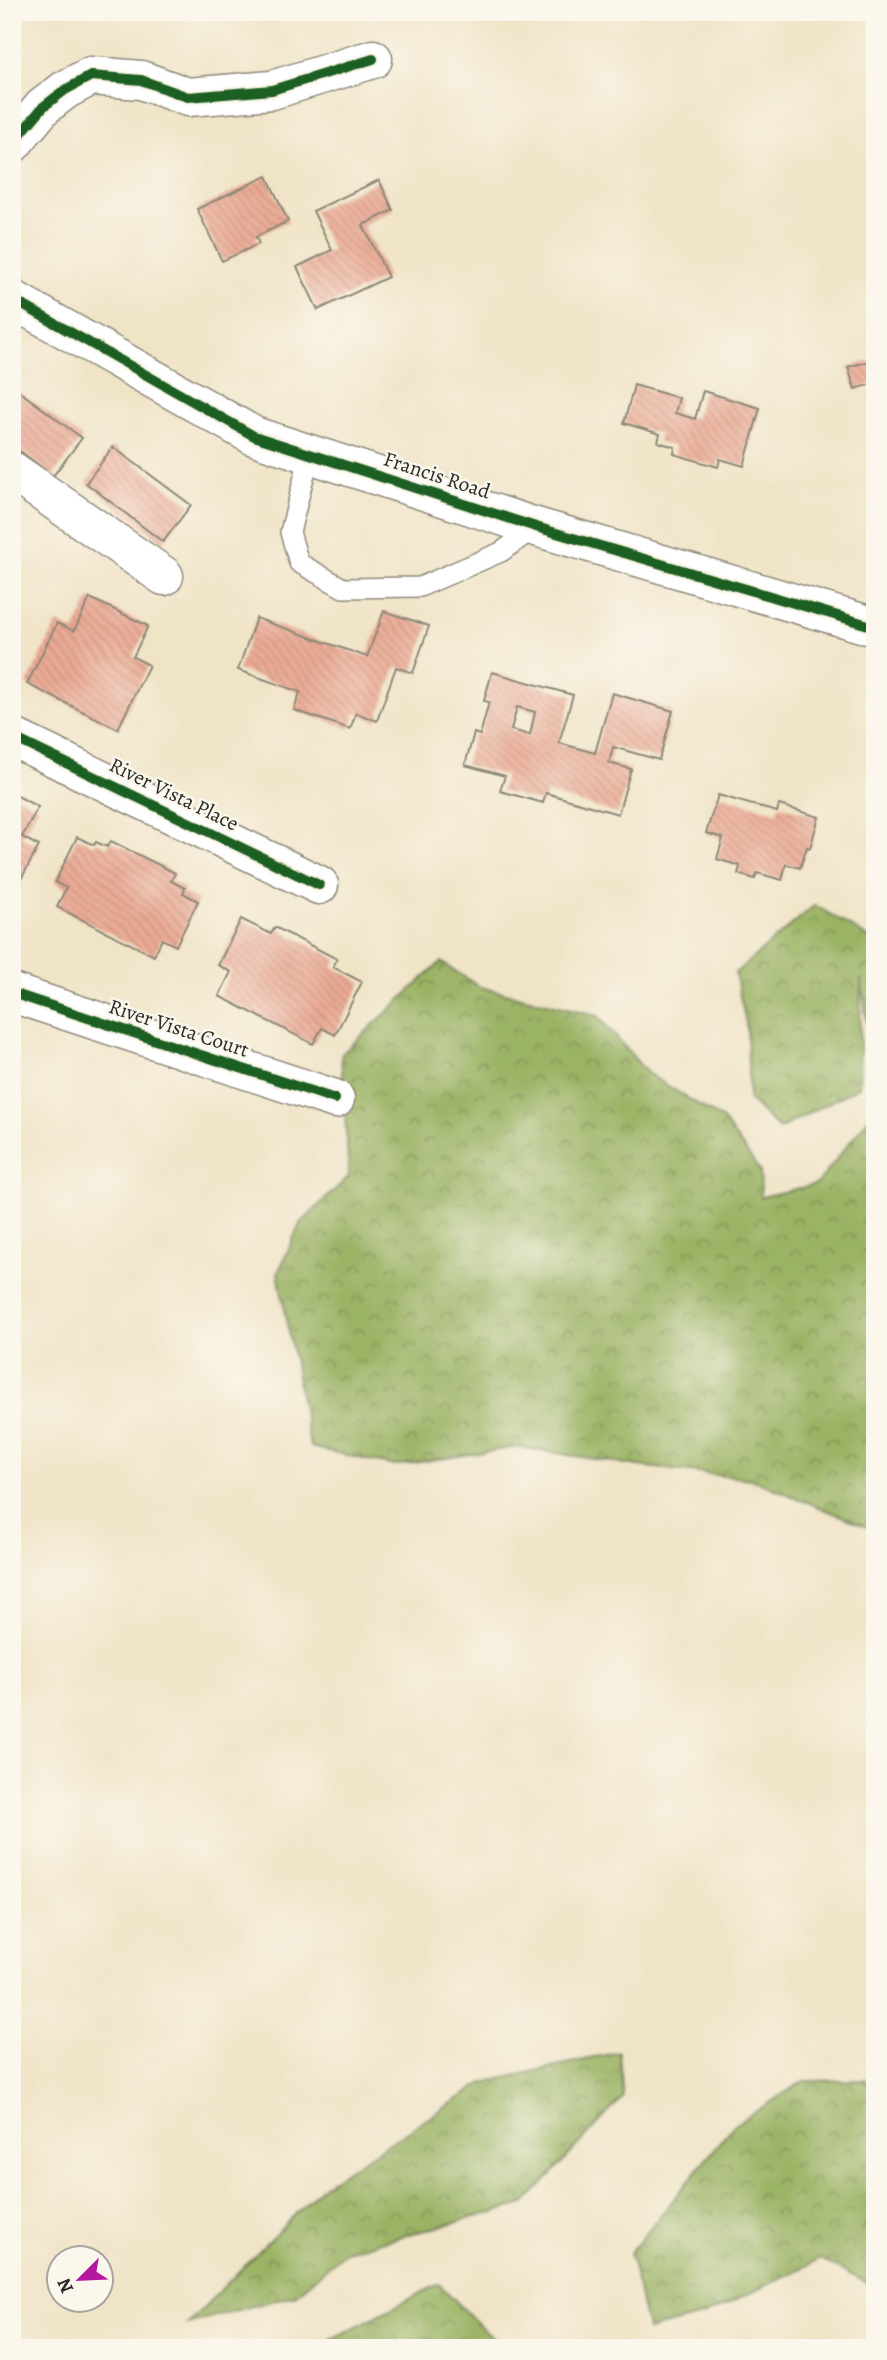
<svg xmlns="http://www.w3.org/2000/svg" width="887" height="2360" font-family="Alegreya,serif">
<defs>
<pattern id="forest-crowns" width="20" height="18" patternUnits="userSpaceOnUse" patternTransform="scale(1.75)"><rect width="20" height="18" fill="#9bb365"/><path d="M2 6a3 3 0 1 1 6 0M12 15a3 3 0 1 1 6 0" fill="none" stroke="#7f9253"/></pattern>
<pattern id="building-back-hatch" width="6" height="6" patternUnits="userSpaceOnUse" patternTransform="scale(1.75)"><rect width="6" height="6" fill="#eaaa94"/><path d="M-1 5l2 2M0 0l6 6M5-1l2 2" fill="none" stroke="#c99280"/></pattern>
</defs>
<rect width="100%" height="100%" fill="#fbf7ec"/>
<filter id="ink" filterUnits="userSpaceOnUse"><feTurbulence type="fractalNoise" baseFrequency=".0143" numOctaves="2"/><feDisplacementMap in="SourceGraphic" scale="14" xChannelSelector="R" yChannelSelector="G"/><feConvolveMatrix kernelMatrix="1 2 1 2 8 2 1 2 1" color-interpolation-filters="sRGB"/></filter>
<filter id="wash" filterUnits="userSpaceOnUse"><feTurbulence type="fractalNoise" baseFrequency=".00686" numOctaves="4" result="noise"/><feDisplacementMap in="SourceGraphic" scale="28" xChannelSelector="R" yChannelSelector="G"/><feGaussianBlur stdDeviation="1.57" result="paint"/><feColorMatrix in="noise" values="0 0 0 0 0 0 0 0 0 0 0 0 0 0 0 0 0 1.4 0 .05"/><feComposite in="paint" operator="in"/></filter>
<g filter="url(#wash)">
<rect width="100%" height="100%" fill="#f0e4c7"/>
<path fill="url(#forest-crowns)" stroke="#636f48" stroke-width="2" d="M815,905L875,942V1530L751,1479L639,1466L517,1447L394,1466L310,1447L278,1273L300,1224L349,1176L341,1055L441,962L480,987L597,1015L647,1073L723,1120L760,1171L761,1197L817,1184L875,1110L869,1036L861,979L859,1087L779,1129L749,1100L747,1029L735,973Z
M619,2052L623,2097L524,2204L346,2251L296,2294L187,2324L324,2185L483,2083Z
M865,2080L875,2098V2287L820,2259L705,2315L647,2330L630,2253L734,2125L804,2081Z
M439,2284L492,2338L506,2348H314Z"/>
<g id="blocks">
<path fill="url(#building-back-hatch)" fill-rule="evenodd" d="M267,176L288,221L256,237L259,244L222,261L197,209Z
M379,180L393,210L363,225L388,277L318,310L297,267L332,250L313,211Z
M870,361L875,383L855,389L848,367Z
M634,385L679,398L675,413L695,419L703,391L760,408L744,466L720,459L718,467L674,454L675,447L658,442L660,434L624,423Z
M12,386L82,438L53,476L12,445Z
M113,447L191,505L163,542L86,483Z
M90,598L148,626L133,657L149,665L118,729L27,684L57,623L74,631Z
M384,611L429,626L413,673L396,667L377,721L356,713L350,729L294,710L300,692L238,670L256,618L367,657Z
M492,672L573,695L559,743L595,753L612,693L673,711L659,760L613,747L609,763L631,769L618,814L546,793L543,803L500,791L505,776L465,765L474,733L480,735L489,702L484,701ZM517,707L535,712L530,735L511,730Z
M12,793L38,807L22,837L39,846L12,896Z
M718,795L777,812L779,805L819,817L810,848L807,847L800,868L786,864L782,880L757,873L755,879L738,874L740,866L717,859L723,838L706,833Z
M77,837L94,845L96,842L107,847L111,841L175,873L171,881L185,888L183,893L198,901L176,946L162,939L154,956L57,907L66,888L55,882Z
M241,919L271,934L275,927L337,959L333,967L362,982L335,1035L322,1028L313,1044L219,996L231,972L218,965Z"/>
</g>
</g>
<g filter="url(#ink)">
<use href="#blocks" fill-opacity="0" stroke="#8e8879" stroke-width="2"/>
<g fill="none" stroke-linecap="round" stroke-linejoin="round">
<g stroke="#8e8879" stroke-width="22">
<path id="lane" d="M310,454L290,532L299,563L343,588L420,587L501,552L536,527"/>
</g>
<g stroke="#8e8879" stroke-width="41">
<path id="street" d="M12,144L43,107L65,90L91,76L141,80L188,97L272,90L373,59
M12,471L164,576
M12,737L319,885
M12,993L335,1099"/>
</g>
<g stroke="#8e8879" stroke-width="41">
<path id="secondary" d="M12,299L254,436L536,527L875,627"/>
</g>
<use href="#lane" stroke="#fff" stroke-width="19"/>
<use href="#street" stroke="#fff" stroke-width="38"/>
<use href="#secondary" stroke="#fff" stroke-width="38"/>
<g stroke="#fbf7ec" stroke-width="15">
<path id="cycleway" d="M12,144L43,107L65,90L91,76L141,80L188,97L272,90L373,59
M12,299L254,436L536,527L875,627
M12,737L319,885
M12,993L335,1099"/>
</g>
<use href="#cycleway" stroke="#1b5e20" stroke-width="10"/>
</g>
</g>
<g text-anchor="middle" stroke-width="5" stroke-linejoin="round" paint-order="stroke">
<g font-size="21" fill="#2b2b2b" stroke="#fbf7ec">
<text transform="translate(437 475) rotate(18)" y="7">Francis Road</text>
<text transform="translate(174 794) rotate(26)" y="7">River Vista Place</text>
<text transform="translate(179 1028) rotate(18)" y="7">River Vista Court</text>
</g>
</g>
<rect width="887" height="2360" fill="none" stroke="#fbf7ec" stroke-width="42"/>
<g transform="translate(80 2279) rotate(246)"><circle r="33" fill="#fbf7ec" stroke="#a8a59f" stroke-width="2"/>
<path d="M0-5L12 26L0 18L-12 26Z" fill="#b5179e"/>
<text y="-10" font-size="19" font-weight="bold" text-anchor="middle" fill="#2b2b2b">N</text>
</g>
</svg>
